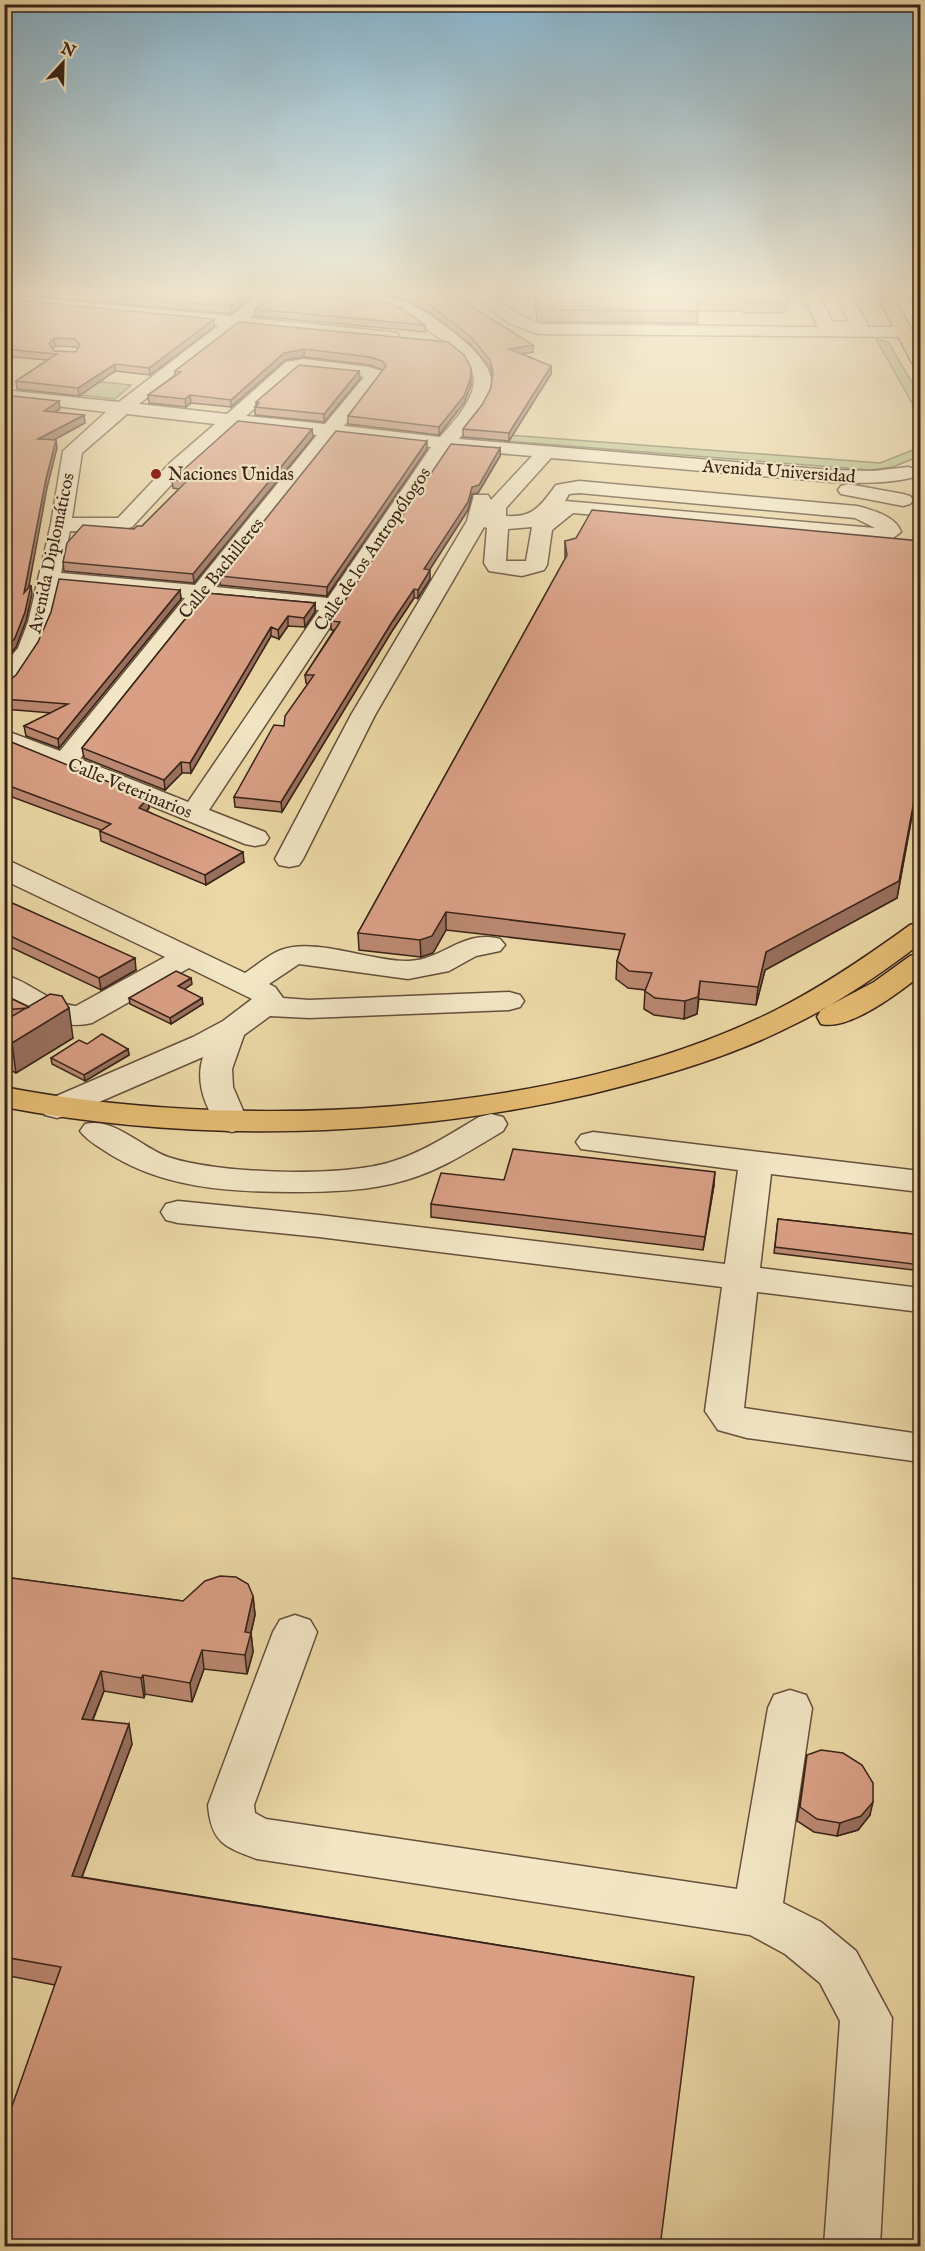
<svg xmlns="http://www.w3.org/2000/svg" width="925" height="2251" font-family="'IM FELL English',serif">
<rect width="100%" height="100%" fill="#ebd8a6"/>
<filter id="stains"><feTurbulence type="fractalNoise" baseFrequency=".00333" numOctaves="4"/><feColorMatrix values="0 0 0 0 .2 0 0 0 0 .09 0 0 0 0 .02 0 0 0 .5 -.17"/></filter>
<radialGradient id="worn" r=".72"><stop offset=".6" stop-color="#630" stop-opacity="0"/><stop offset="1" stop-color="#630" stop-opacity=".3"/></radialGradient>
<path fill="#b5bf88" stroke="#767150" stroke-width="1.5" d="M876,339L888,342L920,396V417Z
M47,376L131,385L115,399L62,393Z
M508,435L880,463L920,447V456L893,467L870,470L504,441Z"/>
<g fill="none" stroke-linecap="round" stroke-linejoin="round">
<g stroke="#65503c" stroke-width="3">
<path id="minor" d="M4,295L231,316L259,295H277L250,318L391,332L397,333L399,337L397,341L391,342L238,327L139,404L227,414L286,362L304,359L369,367L381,371L384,375L344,426L440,437C453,422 472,403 474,382C474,377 472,369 469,365C459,350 404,311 386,307C361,301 334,302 308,300L300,295C325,294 353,291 378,296C387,297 396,299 405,302C428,311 489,353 491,379C493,400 471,424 459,439L831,470L874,471L908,467L915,469L918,473L915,477C887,484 859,483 831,482L551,458L506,508V516C534,518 541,505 556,485L579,481L857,506C872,510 896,516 901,532L893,538L875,540L573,513L552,530L547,565L544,570L522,576L489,571L484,563L487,528L484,527L375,715L303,859L299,865L289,867L279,865L275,859L351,715L467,521L474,495H488L491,500L532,456L450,449L442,458L209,810L265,832L269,838L265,844L255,846L245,844L4,746V730L60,751L185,598L58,586C51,621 46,642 24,671C18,680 15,687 4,689V665L18,648L28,622L51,524L63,451L106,412L4,400V390L119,402L219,325L4,304ZM304,369L364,377L325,424L246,416L298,370ZM127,414L215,424L170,463L118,518H72L82,453ZM235,426L317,435L195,585L61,573L70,531L112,532L132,527L184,471ZM335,437L431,447L328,598L216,587ZM579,493L855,518L875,528L565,501L569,494ZM532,527L526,561H506L508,529ZM206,600L319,610L188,802L80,759Z
M473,295H491L513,311L539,324L818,327L803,295H819L833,322L849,321L835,295H851L868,325L867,327H905L913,332L905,337L538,334L509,323Z
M848,484L903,494L910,496L913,500L910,504L903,506L841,494L838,490L841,486Z
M4,861L14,863L245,973C256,966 268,955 281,950C315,937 372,962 409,961C443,960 463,929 500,939L505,945L500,951L476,956L449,971L408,979L299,964L269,984L275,987L283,998L309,1000L509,992L520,995L524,1001L520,1007L509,1010L309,1018L270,1016L244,1035L232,1069L233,1087L248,1122L244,1129L232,1132L220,1129C205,1107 195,1082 203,1057L69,1115L57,1118L45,1115L41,1108L45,1101L193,1037L223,1021L252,999L189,968L92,1023C58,1031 32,1012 4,997V975C30,981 50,1004 76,1006L165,957L4,880Z
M491,1114L503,1117L507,1124L503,1131C471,1150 441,1170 406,1180C369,1191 331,1192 293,1192C227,1192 161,1188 105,1151C96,1145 87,1140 80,1131L85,1124C114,1117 141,1147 168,1157C217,1174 345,1178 394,1161C425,1151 452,1133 479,1117Z
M593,1132L920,1171V1192L771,1174L760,1268L920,1288V1312L757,1292L744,1408L920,1434V1462L747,1438L718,1430L705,1411L722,1287L319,1237L178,1223L166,1220L161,1212L166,1204L178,1201L319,1215L725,1264L738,1170L581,1149L576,1142L581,1135Z
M295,1615L310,1620L317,1632L254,1805L255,1813L266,1819L737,1889L768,1708L774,1695L790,1690L806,1695L812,1708L783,1903L821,1922L856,1951L892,2018L880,2246H824L840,2021L820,1983L785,1954L750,1935L257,1859C224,1847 211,1842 208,1805L273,1632L280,1620Z"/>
</g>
<g stroke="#382318" stroke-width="3">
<path id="major" d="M877,295H893L920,346V366L914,365L911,361Z
M907,295H920V309L914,307Z
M920,922V944C880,974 840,1002 795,1024C731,1057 660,1077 591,1094C400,1138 197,1144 4,1107V1087C237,1132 559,1118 774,1011C822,987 866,957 910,925Z
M920,953V976C898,993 849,1031 821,1024L817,1017L821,1010L874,982L910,956Z"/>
</g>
<use href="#minor" fill="#f2e6c5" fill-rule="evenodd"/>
<use href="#major" fill="#e6bc73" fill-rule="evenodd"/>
</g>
<path fill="#bb8972" stroke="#382318" stroke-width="1.5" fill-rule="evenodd" d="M20,295H255L231,314Z
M382,295H458V298L533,352L522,354L551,366V374L509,441L463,437V429L482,405L491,388L492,377L490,367L470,344L429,312L406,300Z
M534,295H786L788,299L787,310H784V313H743L742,311H698L697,323L540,322L537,320Z
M4,299L214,327L150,375L115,371L79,396L17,389L16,381L47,360L4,356ZM55,346L76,347L78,349L76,352L54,351L52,349Z
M255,309L425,325V332L256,316Z
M239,322L471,385L464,403L439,435L348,424V416L383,370L370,365L304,357L285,360L231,407L191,403L186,407L149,403L148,395L175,375V371Z
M359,371L360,379L324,422L255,415V407L256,406V402Z
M313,437L194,583L64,571L63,562L134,529L142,526L179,489L173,488L172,480Z
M500,448V456L478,493L472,494L468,510L429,570L430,579L418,598H414L392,631L282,812L235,807L234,797L284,726L308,684L306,683L305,675L334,630H331V621Z
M427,449L327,596L220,585V576Z
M565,541H921V768L897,898L765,970L756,1005L699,999L697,1014L684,1019L654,1015L644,1009L645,990L628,988L616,979L617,961L620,950L446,930L433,953L421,957L359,950L358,933L565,559Z
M180,590L181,599L59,748L26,736L24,726L52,713L4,709V681L11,679Z
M206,593L315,603V612L305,627L288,626L279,639L271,636L191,773H182L165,790L84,758L82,748Z
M4,739L149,808L147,811L244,862L206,885L101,841L100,831L101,830L4,794Z
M4,903L136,970L101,990L4,944Z
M192,984L184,989L203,1004L171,1024L130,1004L129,998Z
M4,995L29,1007L73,1038L16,1073L4,1067Z
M87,1044L128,1049L129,1055L85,1081L52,1064L51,1058Z
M504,1180L714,1185L703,1250L431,1217V1204Z
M778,1219L921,1235V1271L774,1253Z
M4,1577L183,1601L253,1596L255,1615L251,1633L253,1652L247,1674L204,1669L192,1702L145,1694L144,1698L104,1691L93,1720L132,1744L82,1877L694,1977L55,1985L4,1975Z
M807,1755L870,1815L858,1830L837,1836L814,1832L797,1821Z"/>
<path fill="#986f5d" stroke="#382318" stroke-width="1.5" d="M246,295H255L231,314V306Z
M214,319V327L150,375L149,368Z
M54,338L55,346L50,352L49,344Z
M533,345V352L509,356V349Z
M304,349V357L285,360L231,407V400L284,353Z
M115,364V371L79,396L78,388Z
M551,366V374L509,441V433Z
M359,371L360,379L324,422V414Z
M471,377V385L464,403L439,435V427Z
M190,395L191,403L186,407L185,399Z
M59,401L60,409L44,419V411Z
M84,415L85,423L39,448L38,439Z
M312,429L313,437L194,583L193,574Z
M56,440L57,448L47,488L26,602L24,593L46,479Z
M427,441V449L327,596V587Z
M500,448V456L478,493L472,494L468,510L425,577L424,569L472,487Z
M430,570V579L418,598V590Z
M31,585L32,594L26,621L16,647L4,662V651Z
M414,589V598L392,631L282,812L281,802L392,622Z
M180,590L181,599L59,748L58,739Z
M315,603V612L305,627L304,618Z
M288,616V626L279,639L278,630Z
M271,627V636L191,773L190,763Z
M181,762L182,773L165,790L164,780Z
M921,764L897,898L765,970L756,1005L758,987L766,952Z
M148,798L149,808L140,818L139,808Z
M243,852L244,862L206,885L205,875Z
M446,912V930L433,953L421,957L420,940Z
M135,958L136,970L101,990L99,978Z
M191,978L192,984L179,993L178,986Z
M700,981L697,1014L684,1019L685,1001Z
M202,998L203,1004L171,1024L170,1018Z
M69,1008L73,1038L16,1073L12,1043Z
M128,1049L129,1055L85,1081L84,1075Z
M715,1172L714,1185L703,1250Z
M253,1596L255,1615L249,1640L251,1633L253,1652L247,1674L245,1655V1632Z
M202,1650L204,1669L192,1702L190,1683Z
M101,1671L104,1691L85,1738L82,1719Z
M143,1675L145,1694L144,1698L141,1678Z
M129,1724L132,1744L75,1895L72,1876Z
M873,1802L870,1815L858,1830L837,1836L840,1823Z"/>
<path fill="#d99f85" stroke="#382318" stroke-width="1.5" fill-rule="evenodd" d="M100,295H246L231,306Z
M272,295H307L385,302L400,308L425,325L255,309Z
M410,295H458V298L533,345L509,349L551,366L509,433L463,429L482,405L491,388L493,371L490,360L470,336L429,305Z
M535,295H786L788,299H783L785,301L744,302L743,299L697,300L698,311L540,310L537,309Z
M4,299L214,319L149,368L115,364L78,388L16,381L57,354L4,349ZM54,338L75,339L80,345L76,352L54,351L49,344Z
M239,322L448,342L464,355L471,368V377L464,396L439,427L348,416L386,366L382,361L370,357L304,349L284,353L231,400L190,395L185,399L148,395L181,372L175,371Z
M299,365L359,371L324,414L255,407L259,403L256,402Z
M4,395L59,401L44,411L84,415L38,439L56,440L46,479L24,593L31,585L25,612L15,638L4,651Z
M238,421L312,429L193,574L63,562L67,543L83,525L134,529L137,526H142L187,481L172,480Z
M336,431L427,441L327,587L220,576Z
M451,444L500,448L479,485L472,487L468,502L424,569L430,570L418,590L414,589L392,622L281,802L234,797L274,725L284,726L285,716L314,675H305L340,622L331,621Z
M592,510L921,541V764L899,881L766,952L758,987L700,981L698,997L685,1001L655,998L645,991L652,973L629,971L617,961L625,934L446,912L432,936L420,940L358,933L567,555L565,541L576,538Z
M59,579L180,590L58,739L24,726L68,704L4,699V681L11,679L16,675L38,642L51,612Z
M206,593L315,603L304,618L288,616L278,630L271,627L190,763L181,762L164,780L82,748Z
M4,739L148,798L139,808L243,852L205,875L100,831L111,824L4,784Z
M10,902L135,958L99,978L4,933V903L6,904Z
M176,971L191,978L178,986L202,998L170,1018L129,998Z
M50,994L62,996L69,1008L12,1043L4,1039V1021Z
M4,995L29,1007L27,1008L4,1010Z
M102,1034L128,1049L84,1075L51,1058L79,1040L87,1044Z
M513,1149L715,1172L705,1237L431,1204L441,1173L504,1180Z
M778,1219L921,1235V1265L775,1247Z
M220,1576L236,1577L248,1584L253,1596L245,1632L251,1633L245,1655L202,1650L190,1683L143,1675L141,1678L101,1671L82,1719L129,1724L72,1876L694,1977L660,2247H4V2129L61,1967L4,1957V1577L183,1601L205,1581Z
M821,1750L843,1753L862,1765L873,1783V1802L861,1816L840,1823L817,1819L800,1807L807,1755Z"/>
<linearGradient id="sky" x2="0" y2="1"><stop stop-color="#88b6d0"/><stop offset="0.48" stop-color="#f6edd7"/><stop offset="1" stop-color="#f6edd7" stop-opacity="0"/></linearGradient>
<rect width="925" height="610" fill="url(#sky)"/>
<circle fill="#8f2418" stroke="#f2e6c5" stroke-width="2" cx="156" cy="474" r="6"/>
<g text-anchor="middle" stroke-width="4.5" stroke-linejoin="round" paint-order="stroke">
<g font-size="18" fill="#382318" stroke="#f2e6c5">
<text transform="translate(779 471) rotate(4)" y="6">Avenida Universidad</text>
<text transform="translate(372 549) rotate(-56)" y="6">Calle de los Antropólogos</text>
<text transform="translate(51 553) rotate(-78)" y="6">Avenida Diplomáticos</text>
<text transform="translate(221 568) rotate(-51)" y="6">Calle Bachilleres</text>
<text transform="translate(130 788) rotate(22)" y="6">Calle Veterinarios</text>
</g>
<g font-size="18" fill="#382318" stroke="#f2e6c5" text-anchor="start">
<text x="168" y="480">Naciones Unidas</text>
</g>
</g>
<rect width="925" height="2251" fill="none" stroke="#ebd8a6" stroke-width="24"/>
<rect x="6" y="6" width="913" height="2239" fill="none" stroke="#382318" stroke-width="3"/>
<rect x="12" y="12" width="901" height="2227" fill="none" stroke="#382318" stroke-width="1.5"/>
<g transform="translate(63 63) rotate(22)" stroke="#f2e6c5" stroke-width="4.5" paint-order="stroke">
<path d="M0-4.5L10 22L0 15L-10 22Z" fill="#382318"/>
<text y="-9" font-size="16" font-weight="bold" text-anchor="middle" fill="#382318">N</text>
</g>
<rect width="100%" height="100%" filter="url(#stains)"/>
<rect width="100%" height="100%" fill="url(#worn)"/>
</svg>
